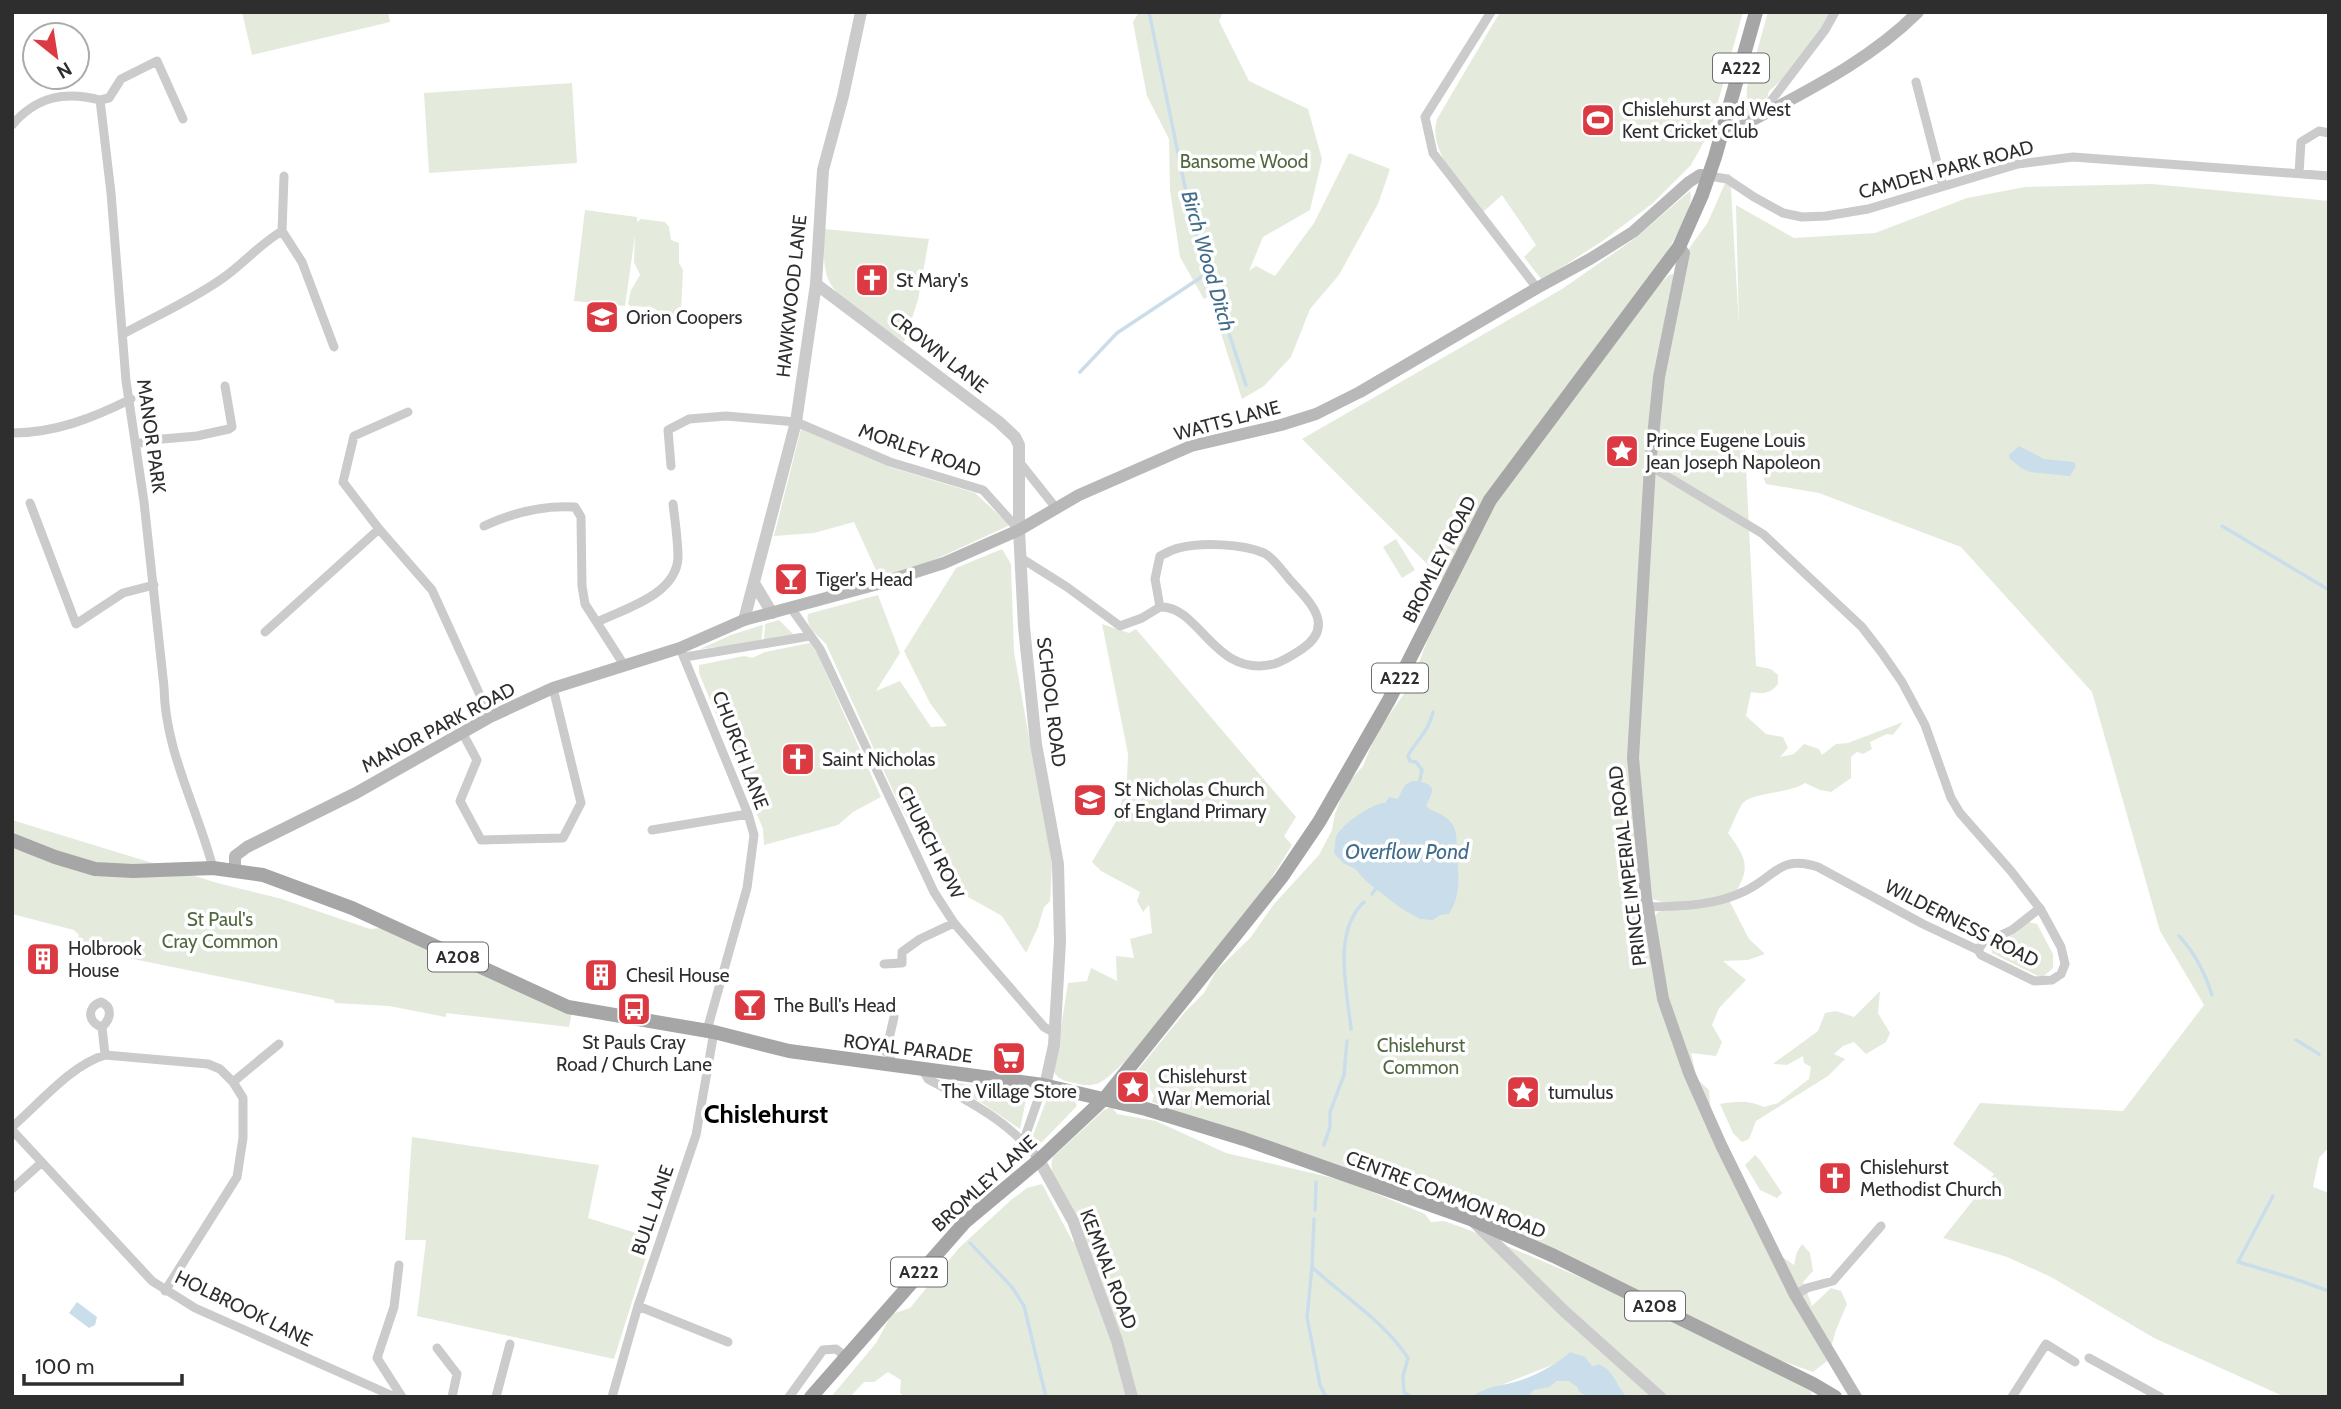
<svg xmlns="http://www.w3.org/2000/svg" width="2341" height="1409" font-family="Cabin,sans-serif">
<rect width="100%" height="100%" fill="#fff"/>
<path fill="#e4ebdd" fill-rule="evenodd" d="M242,12H388L390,22L252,55Z
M1139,12H1223L1219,21L1249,81L1308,109L1322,159L1310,210L1263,237L1249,271L1256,266L1275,276L1314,223L1349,153L1390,169L1378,204L1339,275L1310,309L1291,357L1264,386L1242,399L1209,296L1204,299L1180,257L1170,190L1169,139L1147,96L1133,22Z
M1500,12H1743L1710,131L1691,165L1653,203L1604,240L1542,280L1524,257L1536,245L1502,195L1482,213C1464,186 1427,153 1437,119Z
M1768,12H1833L1787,76L1769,91C1766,107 1760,110 1746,117L1747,87Z
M572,83L577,163L429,173L424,93Z
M1730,172L1739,326L1736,205L1794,238L1875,233L1967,198L2025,187L2152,184L2329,201V1147L2319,1158L2313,1187L2329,1193V1397H2285L2154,1338L2051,1277L2007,1257L1943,1238L1994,1174L1953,1144L1980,1103L2123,1111L2204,1005L2160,931L2092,692L1961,547L1819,493L1766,484L1744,428L1756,666L1771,669L1778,675V684C1770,694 1764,694 1751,692L1746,716L1766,734L1783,737L1788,748L1780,757L1794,754L1804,744L1819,749L1822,755L1836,744L1848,743L1903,722L1893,735L1887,734L1870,742L1872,749L1863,754L1857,752L1851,757V778L1831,792L1820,790L1805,783C1789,794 1752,792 1743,803C1737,811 1733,824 1728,833C1751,864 1749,870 1730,902L1749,939L1765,954L1748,960L1723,961L1746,980L1719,1008L1712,1025L1722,1042L1716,1056L1691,1053L1697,1079L1709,1090L1710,1104L1702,1113L1767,1246L1794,1265L1797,1252L1802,1244L1810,1253L1813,1271L1803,1282L1812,1306L1831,1288L1841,1291L1847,1304L1836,1330L1827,1361L1813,1372L1754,1351L1812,1384L1811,1394L1816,1397H1628C1616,1386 1614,1371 1599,1364L1592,1366L1569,1353L1562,1361L1471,1397H905L900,1393L901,1380L888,1372L874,1382H864L850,1397H831L876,1343L892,1314L910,1308L959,1248L1011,1200L1027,1188L1042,1184L1073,1242L1080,1239C1072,1221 1045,1174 1053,1157L1104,1110L1112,1107L1117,1114L1156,1121L1226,1153L1346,1181L1425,1214L1431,1222L1444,1221L1469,1230L1608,1289L1572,1264L1152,1102L1154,1095L1146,1084L1133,1076L1185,1012L1204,993L1216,971L1251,937L1274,904L1319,855L1332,830L1335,814L1346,785L1363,766L1377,732L1411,684L1429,636L1453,590L1302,439L1562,289L1634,239L1690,191C1698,212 1647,282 1634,303L1649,294L1669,275L1673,274L1677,287L1688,250L1708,222ZM1635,870L1641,873L1652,899L1666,903L1664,909L1657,913L1654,918L1658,932L1656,938C1645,915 1638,895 1635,870Z
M585,210L637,217V222L641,219L665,222L669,227L671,240L679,243V263L683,270L681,311C669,322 666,316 655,309C649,306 638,307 630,306L628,304L631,290L640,275L634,262L635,235L625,306L574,301Z
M824,229L929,239L918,300L904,342C882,327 838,303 828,279C822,263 824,245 824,229Z
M801,429L890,467L975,493L1010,525L934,560L880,579L854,522L814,533L774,536Z
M1396,539L1415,570L1402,578L1383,547Z
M1002,549L1011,564L1014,652L1031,749L1036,765L1052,866L1050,901L1044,907L1038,927L1026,953L1002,916L943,883L899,804L826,644C818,635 805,627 808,614L878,595L900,653L876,691L900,681L931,727L947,726L930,703L904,651L956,568Z
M779,620L794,635L764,641L765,624Z
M1102,624L1129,633L1136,629L1296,817L1284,836L1292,845L1269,882L1125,1062C1105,1078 1102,1090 1074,1083C1065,1081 1059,1080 1054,1072L1068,983L1087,981L1091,968L1117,981L1116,956L1134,958L1130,939L1152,933L1149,905L1143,912L1137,901L1140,892L1101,871L1092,862L1117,820L1127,779L1128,754Z
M762,625L763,626L761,642L700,649L731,635Z
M810,643L817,653L881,797L853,812L838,825L764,845L763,829L699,673V665L744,656L752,658L765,652Z
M12,820L221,884L282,899L370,929L381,928L572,1012L569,1027L446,1013V1017L389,1006L335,1003L334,1000L74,947L79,935L74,930L12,914Z
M2028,922L2037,924L2053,954V968L2044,976H2038L1992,953L1991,947L2016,933Z
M1880,991L1878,1013L1890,1033L1886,1042L1866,1054L1854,1042L1843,1046L1834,1054L1845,1059L1828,1076L1756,1121L1749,1139L1742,1142L1733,1133L1720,1104C1737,1101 1749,1100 1764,1107L1778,1103L1809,1079L1811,1067L1804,1063L1803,1056L1787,1065L1773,1064L1818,1031L1825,1013L1836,1011L1854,1017Z
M938,1081L984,1086L1027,1095L1020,1129L982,1103Z
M1048,1096L1074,1100L1077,1106L1039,1145L1032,1138Z
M412,1137L599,1165L588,1218L652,1238L614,1359L417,1316L426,1240H405Z
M1755,1155L1760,1160L1782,1193L1777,1198L1760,1190L1745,1165Z
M1561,1380C1573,1381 1578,1388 1585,1397H1528L1534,1390Z"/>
<path fill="#caddea" d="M2019,446L2044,459L2074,462L2076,466L2070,476L2030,472L2021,468L2009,458V455Z
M1417,781C1438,785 1433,791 1426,806C1432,812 1442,813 1449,820C1459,830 1456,843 1457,856C1459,878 1461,895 1449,914L1440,915L1433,920L1420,919L1402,909L1367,882L1355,869L1343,863L1334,853C1335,848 1335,841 1336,837C1340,825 1374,802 1385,803L1389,797L1398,799C1403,789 1404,781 1417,781Z
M77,1302L97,1317L95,1325L89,1328L69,1313Z
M1570,1352L1585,1357L1592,1366L1599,1364C1615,1371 1615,1385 1628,1397C1613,1397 1582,1403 1577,1387L1568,1381H1557L1549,1387L1534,1390L1528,1397H1471C1483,1389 1494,1386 1507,1384C1528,1380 1555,1366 1570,1352Z"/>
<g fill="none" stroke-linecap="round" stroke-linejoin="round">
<path stroke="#caddea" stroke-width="3.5" d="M1149,12L1192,221L1246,385
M1080,372L1117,333L1209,272
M2222,526L2329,590
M1419,784L1422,770L1416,762L1410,761L1408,756C1417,739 1428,733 1433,712
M1372,894L1378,885
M2179,936C2195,953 2205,973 2212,995
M1351,1029C1347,989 1332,932 1364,902
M2296,1040L2319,1054
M1324,1145L1330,1127V1112L1344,1075L1347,1041
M2273,1196L2238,1262L2292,1278L2329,1291
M1315,1210L1316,1182
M1314,1219L1312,1267C1345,1298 1383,1320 1408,1358L1403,1376L1404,1392L1411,1397
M970,1243L1012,1287L1024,1306L1046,1397
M1312,1267L1307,1317L1320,1385L1326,1397"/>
<path stroke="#cbcbcb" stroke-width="9" d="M1491,12L1425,117L1433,153L1537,288
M1916,82L1943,186
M100,100L109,98L121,79L157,61L183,119
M1774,108L1771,101L1825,30L1835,12
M12,125C37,96 65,91 100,100L111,193L126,381L144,502L164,687C165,751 197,807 213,868
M2299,173L2301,142L2319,131L2329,133
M1709,176L1727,179L1754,197L1783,213L1802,217L1826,216L1868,209L2018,164L2073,157L2329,176
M282,231L302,262L334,347
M123,334C156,316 192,300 223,278C243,264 260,244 282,231L284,176
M408,412L354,436L343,482L379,529L432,590L490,717
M12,433C55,433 93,418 131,399
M137,444L151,440L197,436L229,429L232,427L225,386
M1021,464L1056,508
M671,466L668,430L689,419L726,416L796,422L890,462L983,490L1019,530
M30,503L76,624L123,593L154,585
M484,526C512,513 544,505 575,507L581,517L582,586L585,604L624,665
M1021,558L1067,587L1120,626L1142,618L1160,607L1155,579L1160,556C1166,553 1173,549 1179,548C1202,542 1243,544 1264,553C1274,558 1283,572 1290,580C1310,602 1336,626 1302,649C1293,655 1284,661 1274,664C1214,679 1200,605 1160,607
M791,608L820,649L934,892L954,923L1044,1027L1053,1032
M597,622C624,609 676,595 678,558C678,540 675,521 673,504
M265,632L379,529
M680,648L748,814L754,835L747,888L707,1030
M685,657L810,636
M462,732L477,760L460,801L481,840L563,838L581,803L553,688
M652,830L748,814
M1648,907C1681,906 1715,906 1745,891C1775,877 1780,854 1818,867L1923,924L1978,950L1981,955L2034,981L2052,980L2061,974L2065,964L2061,947L2041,910L2011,871L1960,813L1951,798L1925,725L1902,682L1882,653L1862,627L1763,534L1650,466
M1978,950L1983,943L2012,930L2040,908
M884,964L902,963V952L920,939L954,923
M102,1027C88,1023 86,1007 101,1002C113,1007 111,1019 102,1027L105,1055
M889,1066L891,1053L886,1052L894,1017
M922,1069L928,1079C969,1101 1010,1122 1039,1160
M233,1082L279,1044
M12,1127C39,1104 71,1065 105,1055L208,1064L220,1069L233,1082L243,1098V1138L237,1177L165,1291
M12,1130L152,1281L195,1308L395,1397
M1024,1140L1043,1085
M12,1189L41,1163
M399,1265L394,1307L377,1358L402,1397
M1795,1295L1807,1288L1833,1281L1881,1226
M638,1306L728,1342
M437,1348L457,1374L452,1397
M2089,1358L2160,1397
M496,1397L510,1344
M612,1397L638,1306L696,1135L714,1032
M789,1397L823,1350L836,1349L845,1356
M2012,1397L2046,1344L2075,1362"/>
<path stroke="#cbcbcb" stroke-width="12" d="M816,284L999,422L1015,437L1019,445V530L1024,627L1036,744L1058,864L1060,942L1054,1045L1045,1086
M754,583L772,613
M744,620L796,422L816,284L823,170L843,96L861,12
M1039,1160L1073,1221L1117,1341L1132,1397
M1474,1222L1564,1311L1660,1397"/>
<path stroke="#b8b8b8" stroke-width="12" d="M1726,125L1740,127C1802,93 1867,63 1918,12
M1679,247L1684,253L1659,377L1650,466L1633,758L1646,897L1663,999L1689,1073L1721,1145L1795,1295L1856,1397
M235,869V856L247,847L356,793L490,717L553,688L680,648L744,620L878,584L944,563L1019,530L1079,495L1191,446L1281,425L1316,414L1360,392L1537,288L1590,259L1633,232L1689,182L1700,175L1709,176"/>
<path stroke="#a6a6a6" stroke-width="14" d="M12,840L55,857L95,869L133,871L213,868L263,875L352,908L568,1007L714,1032L789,1051L1043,1085L1146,1109L1244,1139L1473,1220L1554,1256L1813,1384L1835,1397
M811,1397L965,1222L1039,1160L1105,1098L1281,878L1319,822L1389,700L1490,500L1679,247L1702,195L1715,157L1756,12"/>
</g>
<defs>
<g id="stadium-square" transform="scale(1.75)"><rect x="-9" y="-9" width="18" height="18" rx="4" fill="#dc3a42" stroke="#fff"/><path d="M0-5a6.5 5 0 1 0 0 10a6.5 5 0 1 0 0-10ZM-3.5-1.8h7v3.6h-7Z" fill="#fff"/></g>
<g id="church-square" transform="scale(1.75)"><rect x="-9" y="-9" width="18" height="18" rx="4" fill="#dc3a42" stroke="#fff"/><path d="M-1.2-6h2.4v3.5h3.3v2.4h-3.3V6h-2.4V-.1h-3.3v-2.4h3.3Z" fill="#fff"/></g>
<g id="school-square" transform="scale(1.75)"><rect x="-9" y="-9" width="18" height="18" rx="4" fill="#dc3a42" stroke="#fff"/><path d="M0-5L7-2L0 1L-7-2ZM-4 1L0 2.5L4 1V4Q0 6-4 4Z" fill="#fff"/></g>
<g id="sight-square" transform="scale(1.75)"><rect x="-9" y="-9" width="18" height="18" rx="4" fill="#dc3a42" stroke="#fff"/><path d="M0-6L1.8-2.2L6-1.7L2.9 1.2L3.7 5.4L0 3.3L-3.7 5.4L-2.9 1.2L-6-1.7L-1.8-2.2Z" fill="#fff"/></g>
<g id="bar-square" transform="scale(1.75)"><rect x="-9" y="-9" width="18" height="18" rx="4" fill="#dc3a42" stroke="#fff"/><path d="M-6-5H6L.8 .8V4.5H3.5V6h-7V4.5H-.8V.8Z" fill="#fff"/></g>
<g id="building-square" transform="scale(1.75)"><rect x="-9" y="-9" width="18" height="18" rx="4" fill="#dc3a42" stroke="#fff"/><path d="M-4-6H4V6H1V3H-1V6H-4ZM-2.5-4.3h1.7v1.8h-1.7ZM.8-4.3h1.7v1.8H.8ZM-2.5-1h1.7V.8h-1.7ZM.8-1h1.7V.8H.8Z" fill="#fff"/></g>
<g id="bus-square" transform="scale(1.75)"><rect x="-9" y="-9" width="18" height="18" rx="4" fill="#dc3a42" stroke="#fff"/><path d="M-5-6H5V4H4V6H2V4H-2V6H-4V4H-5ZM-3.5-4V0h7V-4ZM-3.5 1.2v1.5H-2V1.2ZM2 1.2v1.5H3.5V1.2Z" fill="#fff"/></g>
<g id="supermarket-square" transform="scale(1.75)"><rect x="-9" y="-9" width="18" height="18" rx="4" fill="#dc3a42" stroke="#fff"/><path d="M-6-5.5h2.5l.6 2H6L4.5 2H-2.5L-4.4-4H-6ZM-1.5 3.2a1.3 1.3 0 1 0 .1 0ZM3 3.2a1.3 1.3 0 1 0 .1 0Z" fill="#fff"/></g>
</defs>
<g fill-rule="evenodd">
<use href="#stadium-square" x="1598" y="120"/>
<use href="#church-square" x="872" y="280"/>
<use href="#school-square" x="602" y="317"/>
<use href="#sight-square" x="1622" y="451"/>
<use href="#bar-square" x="791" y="579"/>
<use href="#church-square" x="798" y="759"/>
<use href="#school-square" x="1090" y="800"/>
<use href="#building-square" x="43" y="959"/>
<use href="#building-square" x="601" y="975"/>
<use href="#bar-square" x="750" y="1005"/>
<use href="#bus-square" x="634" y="1009"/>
<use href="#supermarket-square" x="1009" y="1058"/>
<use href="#sight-square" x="1133" y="1087"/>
<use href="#sight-square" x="1523" y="1092"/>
<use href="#church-square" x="1835" y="1178"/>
</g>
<g text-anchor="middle" stroke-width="7" stroke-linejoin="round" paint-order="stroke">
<g fill="#fff" stroke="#6d6d6d" stroke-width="2">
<rect x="1713" y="53.5" width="56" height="29" rx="5"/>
<rect x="1372" y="663.5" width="56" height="29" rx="5"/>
<rect x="428" y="942.5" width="60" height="29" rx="5"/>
<rect x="891" y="1257.5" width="56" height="29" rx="5"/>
<rect x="1625" y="1291.5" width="60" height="29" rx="5"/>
</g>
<g font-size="18" font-weight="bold" fill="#2e2e2e">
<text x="1741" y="74">A222</text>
<text x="1400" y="684">A222</text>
<text x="458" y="963">A208</text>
<text x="919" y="1278">A222</text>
<text x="1655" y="1312">A208</text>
</g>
<g font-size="19" fill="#2e2e2e" stroke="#fff" text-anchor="start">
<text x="1622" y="116">Chislehurst and West<tspan x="1622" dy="22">Kent Cricket Club</tspan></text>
<text x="896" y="287">St Mary's</text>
<text x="626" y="324">Orion Coopers</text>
<text x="1646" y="447">Prince Eugene Louis<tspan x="1646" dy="22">Jean Joseph Napoleon</tspan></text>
<text x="816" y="586">Tiger's Head</text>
<text x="822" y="766">Saint Nicholas</text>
<text x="1114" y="796">St Nicholas Church<tspan x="1114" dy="22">of England Primary</tspan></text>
<text x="68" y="955">Holbrook<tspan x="68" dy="22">House</tspan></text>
<text x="626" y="982">Chesil House</text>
<text x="774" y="1012">The Bull's Head</text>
<text x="634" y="1049" text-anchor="middle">St Pauls Cray<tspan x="634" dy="22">Road / Church Lane</tspan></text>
<text x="1158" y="1083">Chislehurst<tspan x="1158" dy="22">War Memorial</tspan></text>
<text x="1009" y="1098" text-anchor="middle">The Village Store</text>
<text x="1548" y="1099">tumulus</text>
<text x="1860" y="1174">Chislehurst<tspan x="1860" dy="22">Methodist Church</tspan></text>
</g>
<g font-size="19" fill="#50683e" stroke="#fff">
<text x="1244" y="168">Bansome Wood</text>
<text x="220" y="926">St Paul's<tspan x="220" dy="22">Cray Common</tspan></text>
<text x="1421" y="1052">Chislehurst<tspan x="1421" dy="22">Common</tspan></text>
</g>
<g font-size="19" fill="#2e2e2e" stroke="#fff">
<text transform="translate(1946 169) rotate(-15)" y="7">CAMDEN PARK ROAD</text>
<text transform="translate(791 296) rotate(-84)" y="7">HAWKWOOD LANE</text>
<text transform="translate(939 352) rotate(38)" y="7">CROWN LANE</text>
<text transform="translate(1227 420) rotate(-15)" y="7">WATTS LANE</text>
<text transform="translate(152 436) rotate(82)" y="7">MANOR PARK</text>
<text transform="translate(920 450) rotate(19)" y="7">MORLEY ROAD</text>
<text transform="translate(1439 559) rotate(-63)" y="7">BROMLEY ROAD</text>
<text transform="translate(1052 702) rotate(83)" y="7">SCHOOL ROAD</text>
<text transform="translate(438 727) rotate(-28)" y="7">MANOR PARK ROAD</text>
<text transform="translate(741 750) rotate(69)" y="7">CHURCH LANE</text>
<text transform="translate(931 842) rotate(63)" y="7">CHURCH ROW</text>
<text transform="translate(1627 866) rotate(-97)" y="7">PRINCE IMPERIAL ROAD</text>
<text transform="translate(1962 923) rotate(27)" y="7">WILDERNESS ROAD</text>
<text transform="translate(908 1048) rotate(7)" y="7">ROYAL PARADE</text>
<text transform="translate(984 1183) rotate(-42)" y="7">BROMLEY LANE</text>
<text transform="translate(1446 1194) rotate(21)" y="7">CENTRE COMMON ROAD</text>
<text transform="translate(652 1210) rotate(-71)" y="7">BULL LANE</text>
<text transform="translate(1109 1269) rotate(69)" y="7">KEMNAL ROAD</text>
<text transform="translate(244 1308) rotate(26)" y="7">HOLBROOK LANE</text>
</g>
<g font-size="21" font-style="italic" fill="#416d8c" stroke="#fff">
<text transform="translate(1208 261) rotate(74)" y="7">Birch Wood Ditch</text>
<text x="1407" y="859">Overflow Pond</text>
</g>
<g font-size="26" font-weight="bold" fill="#000" stroke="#fff">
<text x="766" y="1123">Chislehurst</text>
</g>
</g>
<rect width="2341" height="1409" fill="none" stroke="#2e2e2e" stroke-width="28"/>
<g transform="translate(56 56) rotate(150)"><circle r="33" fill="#ffffff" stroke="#ababab" stroke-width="2"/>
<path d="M0-5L12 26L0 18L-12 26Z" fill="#dc3a42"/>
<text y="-10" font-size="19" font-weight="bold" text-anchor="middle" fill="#2e2e2e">N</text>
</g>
<path d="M24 1374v10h158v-10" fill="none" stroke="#2e2e2e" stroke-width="3.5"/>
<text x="35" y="1374" font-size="21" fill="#2e2e2e" stroke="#ffffff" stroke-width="5" paint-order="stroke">100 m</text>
</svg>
